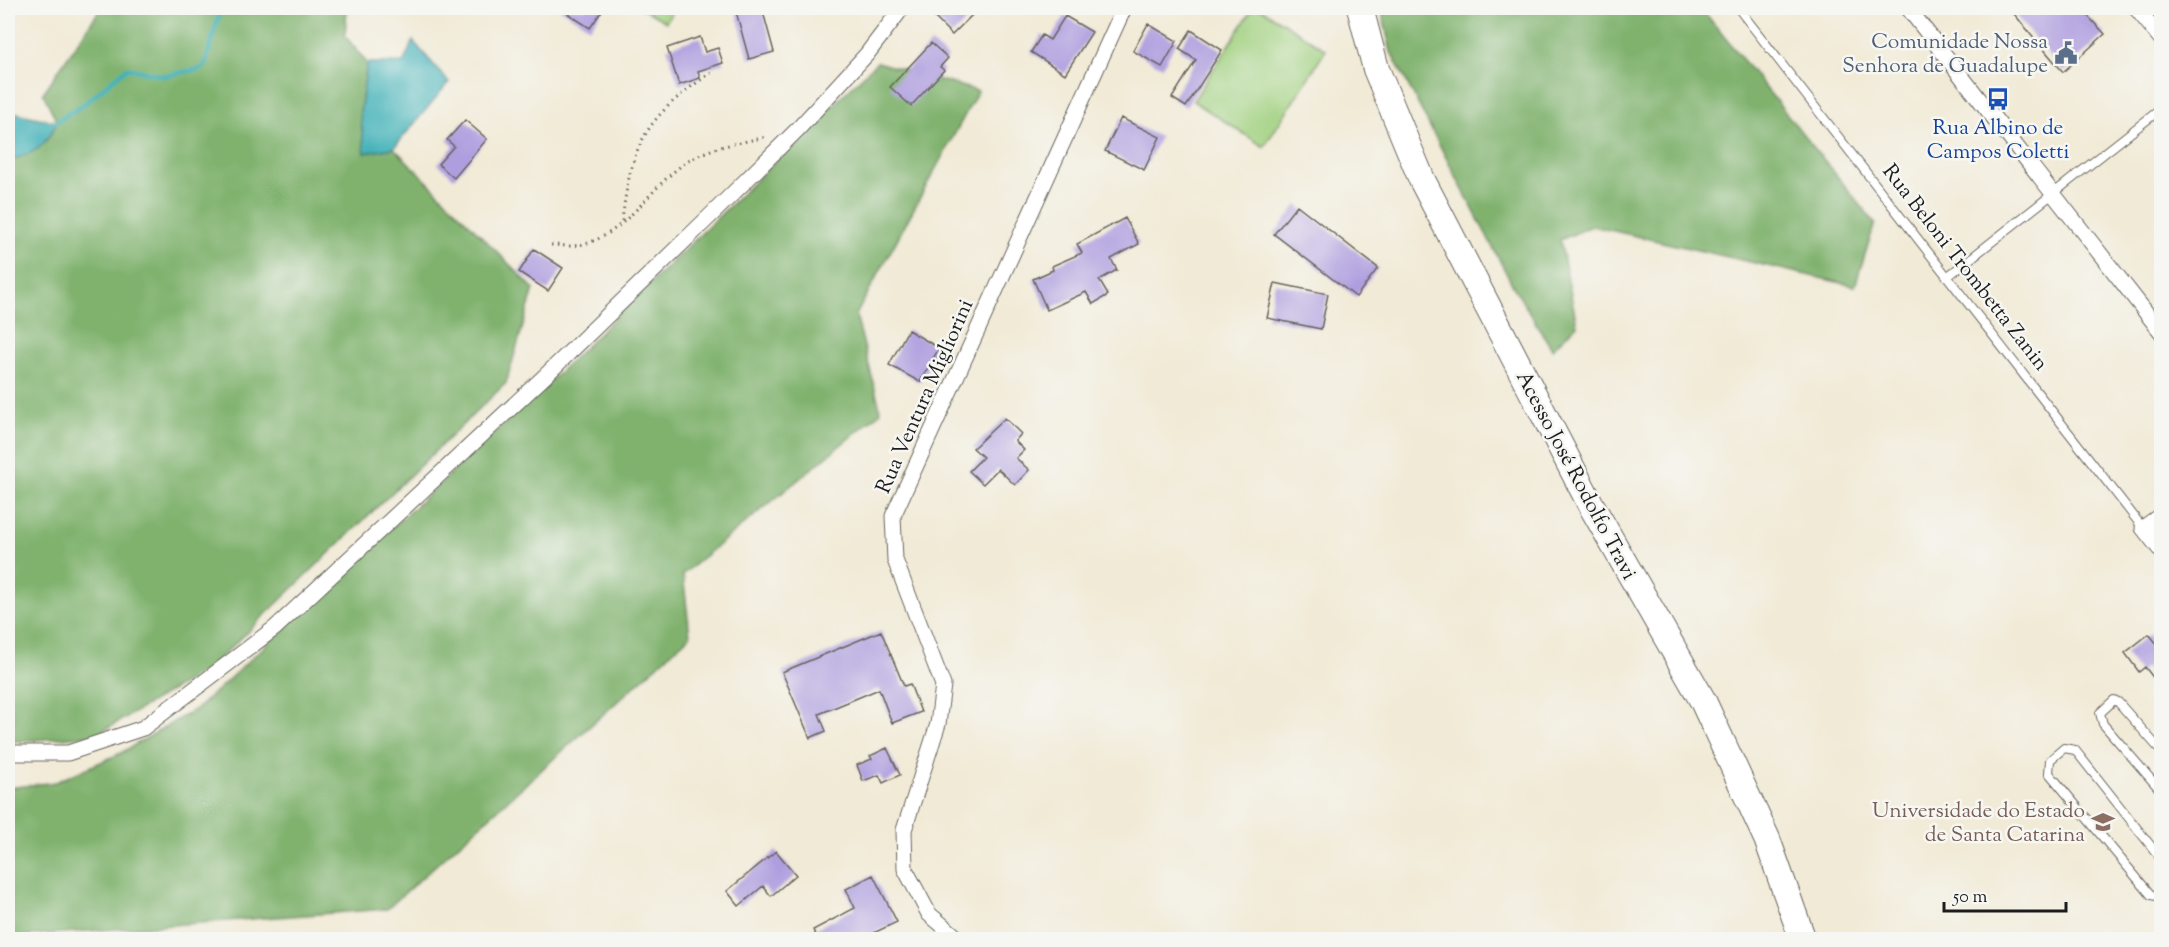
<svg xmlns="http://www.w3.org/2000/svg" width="2169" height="947" font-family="'Sorts Mill Goudy',serif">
<rect width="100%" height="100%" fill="#f6f6f2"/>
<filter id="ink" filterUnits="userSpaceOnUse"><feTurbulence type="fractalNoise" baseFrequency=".0167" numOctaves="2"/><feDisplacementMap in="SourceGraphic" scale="12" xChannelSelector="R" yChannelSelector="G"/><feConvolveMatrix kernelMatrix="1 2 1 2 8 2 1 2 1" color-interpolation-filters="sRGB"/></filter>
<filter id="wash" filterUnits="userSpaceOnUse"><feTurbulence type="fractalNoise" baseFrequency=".008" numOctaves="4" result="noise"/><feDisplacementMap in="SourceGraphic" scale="24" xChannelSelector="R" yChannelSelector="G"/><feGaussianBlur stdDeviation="1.35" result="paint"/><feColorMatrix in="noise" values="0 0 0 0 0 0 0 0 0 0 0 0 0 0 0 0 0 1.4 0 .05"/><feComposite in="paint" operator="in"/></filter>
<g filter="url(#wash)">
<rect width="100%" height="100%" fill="#f1ead6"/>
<path fill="#a0d07f" stroke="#5e764e" stroke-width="1.5" d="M641,8H675L666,22Z
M1253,8H1260L1326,50L1264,147L1193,101Z"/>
<path fill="#80b26e" stroke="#4e6745" stroke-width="1.5" d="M101,8H347L345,36L367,63L360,113L365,153L394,148L534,289L506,383L210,668L96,735L10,742L8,741V161C35,153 45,148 57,122L43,93Z
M1381,8H1701L1875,223L1855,286L1592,226L1560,240L1577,325L1552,349L1514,288L1391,52Z
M877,62L978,91L856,315L881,412L683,574L690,636L387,909L8,937V788L56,782L121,753L199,707L546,385Z"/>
<path fill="#40b1b8" stroke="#2e666a" stroke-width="1.5" d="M413,41L449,82L394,148L365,153L360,113L367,63H403Z
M8,111L57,122C45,148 35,153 8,161Z"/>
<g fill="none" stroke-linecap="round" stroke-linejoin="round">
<path stroke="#40b1b8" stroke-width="4.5" d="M53,124L84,104L127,68L164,76L204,68L221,8"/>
</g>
<g id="blocks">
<path fill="#af9edf" d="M559,8H604L590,28Z
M735,8H762L774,52L749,59Z
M925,8H964L972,15L952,35Z
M2009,8H2080L2105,34L2063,72Z
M1065,16L1092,32L1065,74L1031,52L1042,35L1050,40Z
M1148,24L1177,41L1162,67L1133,51Z
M1191,30L1222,50L1186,107L1172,98L1196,60L1179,49Z
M700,37L705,52L718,48L723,63L698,71L700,78L679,85L667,48Z
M931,43L948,58L940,67L944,70L911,106L890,87Z
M1121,118L1160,137L1144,170L1105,151Z
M465,120L487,139L454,178L438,164L454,146L447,140Z
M1297,205L1378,268L1356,297L1274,234Z
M1125,218L1139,244L1111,259L1117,270L1099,280L1108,295L1093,304L1086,292L1047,310L1033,279L1053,270L1052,266L1082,253L1077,244Z
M534,249L563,268L548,291L519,272Z
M1275,283L1328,294L1321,329L1267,318Z
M908,330L939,348L920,382L889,365Z
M1005,418L1021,434L1015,441L1024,450L1016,458L1029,470L1015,485L998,469L983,484L969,471L983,457L973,448Z
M881,631L904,686L910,684L921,712L892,723L879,689L819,714L826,731L810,738L782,672Z
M2149,634L2162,650V689L2145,667L2139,672L2125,653Z
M887,748L900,775L883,783L879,775L863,781L857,765L872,759L870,756Z
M776,851L796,875L771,896L763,886L739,906L727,891Z
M873,875L897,922L861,939H818L813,930L855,908L846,889Z"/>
</g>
</g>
<g filter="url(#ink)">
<use href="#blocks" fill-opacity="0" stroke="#67645d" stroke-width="1.5"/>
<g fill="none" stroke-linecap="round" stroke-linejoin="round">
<g stroke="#67645d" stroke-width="10">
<path id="service" d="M1738,8L2143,528
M1947,277L2162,108
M2162,752L2118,702L2114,700L2100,713L2103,724L2162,792
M2162,860L2075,750L2064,748L2050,760L2049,773L2151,895L2162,897"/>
</g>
<g stroke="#67645d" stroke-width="17">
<path id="minor" d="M1908,8L2162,333
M2136,8L2162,40
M2162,514L2143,528L2162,552
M8,753H68L143,728L275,628L544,377L711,215L798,129L867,54L902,8
M960,940L929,914L905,869L904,830L938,724L943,685L895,560L893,516L1124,8"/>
</g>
<g stroke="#67645d" stroke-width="28">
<path id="trunk" d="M1360,8L1376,69L1422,180L1591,505L1703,701L1767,839L1803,940"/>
</g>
<path stroke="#67645d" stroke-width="3" stroke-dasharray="1.5 4.5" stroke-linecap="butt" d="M622,221C631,144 646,116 711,73
M551,245C560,245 570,247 579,245C627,236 649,186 688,161C711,146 740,143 767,137"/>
<use href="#service" stroke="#fff" stroke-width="8"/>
<use href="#minor" stroke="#fff" stroke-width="15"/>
<use href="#trunk" stroke="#fff" stroke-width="26"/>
</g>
</g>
<defs>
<g id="civic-bare" transform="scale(1.8)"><path d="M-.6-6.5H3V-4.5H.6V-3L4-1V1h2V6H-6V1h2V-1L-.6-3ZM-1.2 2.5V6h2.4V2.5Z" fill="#5c6f8a" stroke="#f6f6f2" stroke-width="2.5" paint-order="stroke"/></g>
<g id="bus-bare" transform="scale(1.8)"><path d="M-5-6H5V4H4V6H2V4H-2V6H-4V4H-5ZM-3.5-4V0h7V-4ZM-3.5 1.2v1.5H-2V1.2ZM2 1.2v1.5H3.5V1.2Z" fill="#1a4fb4" stroke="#f6f6f2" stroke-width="2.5" paint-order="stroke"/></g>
<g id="university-bare" transform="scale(1.8)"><path d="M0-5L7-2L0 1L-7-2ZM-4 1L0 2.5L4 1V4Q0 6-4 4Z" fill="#8d6e63" stroke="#f6f6f2" stroke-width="2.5" paint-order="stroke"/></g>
</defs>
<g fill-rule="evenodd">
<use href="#civic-bare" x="2066" y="53"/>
<use href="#bus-bare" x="1998" y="99"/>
<use href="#university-bare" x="2103" y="822"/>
</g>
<g text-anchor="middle" stroke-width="5" stroke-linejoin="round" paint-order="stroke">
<g font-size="21" fill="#4e5e75" stroke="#f6f6f2" text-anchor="end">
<text x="2048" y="48">Comunidade Nossa<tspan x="2048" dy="24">Senhora de Guadalupe</tspan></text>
</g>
<g font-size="21" fill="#164399" stroke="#f6f6f2">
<text x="1998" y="134">Rua Albino de<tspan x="1998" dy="24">Campos Coletti</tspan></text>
</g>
<g font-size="21" fill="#1c1c1c" stroke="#f6f6f2">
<text transform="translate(1966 267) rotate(52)" y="7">Rua Beloni Trombetta Zanin</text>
<text transform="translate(924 396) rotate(-66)" y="7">Rua Ventura Migliorini</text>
<text transform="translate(1577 475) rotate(62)" y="7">Acesso José Rodolfo Travi</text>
</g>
<g font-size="21" fill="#785e54" stroke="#f6f6f2" text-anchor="end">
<text x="2085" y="817">Universidade do Estado<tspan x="2085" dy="24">de Santa Catarina</tspan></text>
</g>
</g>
<rect width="2169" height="947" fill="none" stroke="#f6f6f2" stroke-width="30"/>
<path d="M1944 902v9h122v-9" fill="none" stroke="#1c1c1c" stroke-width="3"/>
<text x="1953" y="902" font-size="18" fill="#1c1c1c" stroke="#f6f6f2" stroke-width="4.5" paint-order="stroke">50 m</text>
</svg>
